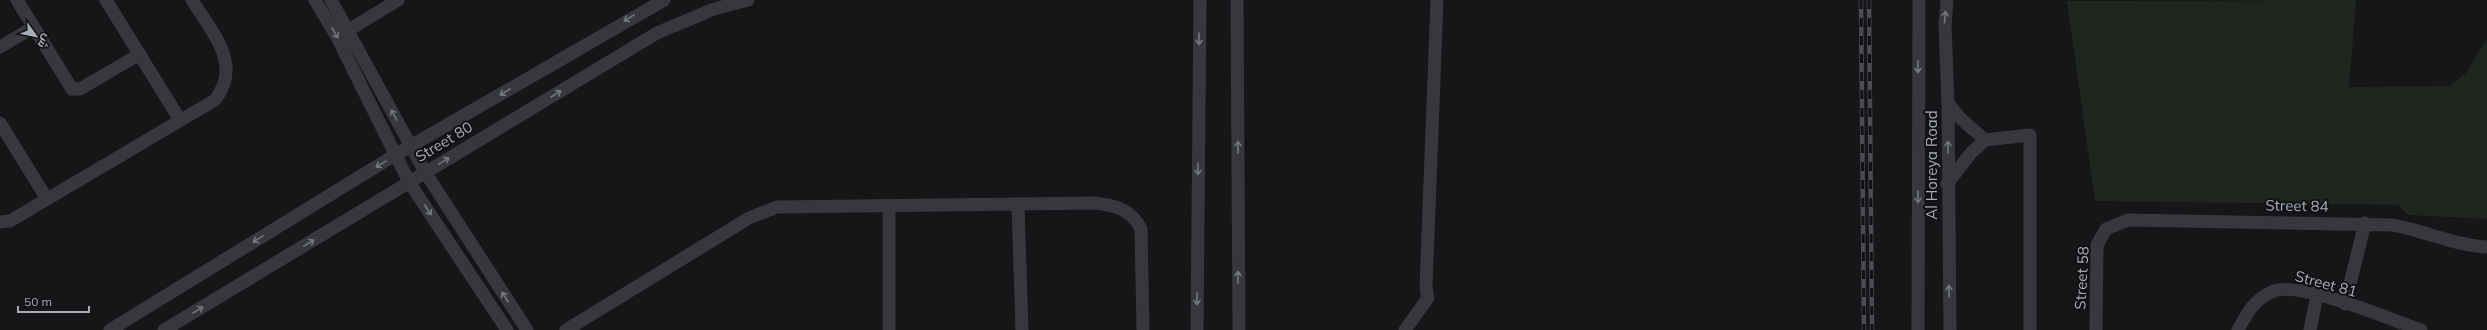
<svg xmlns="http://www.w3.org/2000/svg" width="2487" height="330" font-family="Mulish,Cairo,sans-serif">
<rect width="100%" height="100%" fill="#161618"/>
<path fill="#1e261f" d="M2356,0L2349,87L2449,86L2465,74L2487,39V219L2408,215L2398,205L2095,201L2067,1Z"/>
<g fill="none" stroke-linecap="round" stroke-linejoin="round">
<path stroke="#37383d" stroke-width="13" d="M17,0L72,89H80L140,54
M106,0L180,120
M315,0L337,37L409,182L507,330
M331,0L425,172L527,330
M1237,0L1239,330
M1947,0L1945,26L1948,103L1950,330
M349,30L398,0
M0,47L32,28
M1948,103L1959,117L1985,140
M0,123L47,199
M1947,184L1971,153L1985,140L2030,135V330
M1018,205L1022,330
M889,206V330
M0,222L10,221L215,100C243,64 212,33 192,0
M2345,304L2365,223
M110,330L395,155L664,0
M164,330L657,33L714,9L748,0
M566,330L749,218L777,207L1095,203C1115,205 1132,210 1141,229L1143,330
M1197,330L1200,0
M1405,330L1428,298L1426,287L1437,0
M1918,330L1919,0
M2096,330L2097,245L2106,229L2128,220L2392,225C2423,230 2455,246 2487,247
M2238,330C2247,313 2255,298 2274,291C2300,281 2392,320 2421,330
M2310,330L2317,295"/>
<g stroke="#4a4c52" stroke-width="4.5">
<path id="rail" d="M1861,0L1864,330
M1869,0L1872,330"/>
</g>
<use href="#rail" stroke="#111113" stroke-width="3" stroke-dasharray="9" stroke-linecap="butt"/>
</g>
<defs><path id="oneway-shaft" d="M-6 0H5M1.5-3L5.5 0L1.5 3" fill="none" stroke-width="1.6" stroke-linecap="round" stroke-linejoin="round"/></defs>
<g stroke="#757881">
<use href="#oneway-shaft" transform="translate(1945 17) rotate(-84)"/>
<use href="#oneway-shaft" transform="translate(629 18) rotate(149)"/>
<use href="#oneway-shaft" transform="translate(335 33) rotate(60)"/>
<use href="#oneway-shaft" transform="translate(1199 39) rotate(90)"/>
<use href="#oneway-shaft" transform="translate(1918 67) rotate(90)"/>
<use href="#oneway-shaft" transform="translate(505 92) rotate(149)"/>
<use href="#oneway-shaft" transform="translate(556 94) rotate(-31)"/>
<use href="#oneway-shaft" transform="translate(394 115) rotate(-118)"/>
<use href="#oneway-shaft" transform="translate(1238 147) rotate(-90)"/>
<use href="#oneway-shaft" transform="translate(1948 147) rotate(-89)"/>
<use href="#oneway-shaft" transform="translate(444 161) rotate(-31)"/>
<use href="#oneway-shaft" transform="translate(381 164) rotate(149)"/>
<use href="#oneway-shaft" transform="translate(1198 169) rotate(90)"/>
<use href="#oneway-shaft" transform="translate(1918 197) rotate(90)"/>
<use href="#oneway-shaft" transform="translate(428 210) rotate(57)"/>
<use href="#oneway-shaft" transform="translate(258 239) rotate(149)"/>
<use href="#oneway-shaft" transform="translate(309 243) rotate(-31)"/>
<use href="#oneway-shaft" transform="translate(1238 277) rotate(-90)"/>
<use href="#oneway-shaft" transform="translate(1949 291) rotate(-91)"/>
<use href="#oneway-shaft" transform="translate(505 297) rotate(-123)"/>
<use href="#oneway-shaft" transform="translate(1197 299) rotate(90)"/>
<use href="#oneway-shaft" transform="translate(198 310) rotate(-31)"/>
</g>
<g text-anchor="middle" stroke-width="4" stroke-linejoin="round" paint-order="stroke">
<g font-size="15" fill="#a8adb8" stroke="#111113">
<text transform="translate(444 142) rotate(-31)" y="5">Street 80</text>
<text transform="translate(1932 165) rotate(-90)" y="5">Al Horeya Road</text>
<text transform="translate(2297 206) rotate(1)" y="5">Street 84</text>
<text transform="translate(2082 278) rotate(-87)" y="5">Street 58</text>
<text transform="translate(2326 284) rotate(15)" y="5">Street 81</text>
</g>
</g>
<g transform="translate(36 36) rotate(123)" stroke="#111113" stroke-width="3" paint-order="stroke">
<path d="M0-3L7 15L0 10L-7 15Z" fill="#a8adb8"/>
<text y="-6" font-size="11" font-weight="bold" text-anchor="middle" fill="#a8adb8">ش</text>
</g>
<path d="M18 306v6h71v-6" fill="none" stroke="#a8adb8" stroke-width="2"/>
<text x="24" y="306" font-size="12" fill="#a8adb8" stroke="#111113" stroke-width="3" paint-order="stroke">50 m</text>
</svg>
